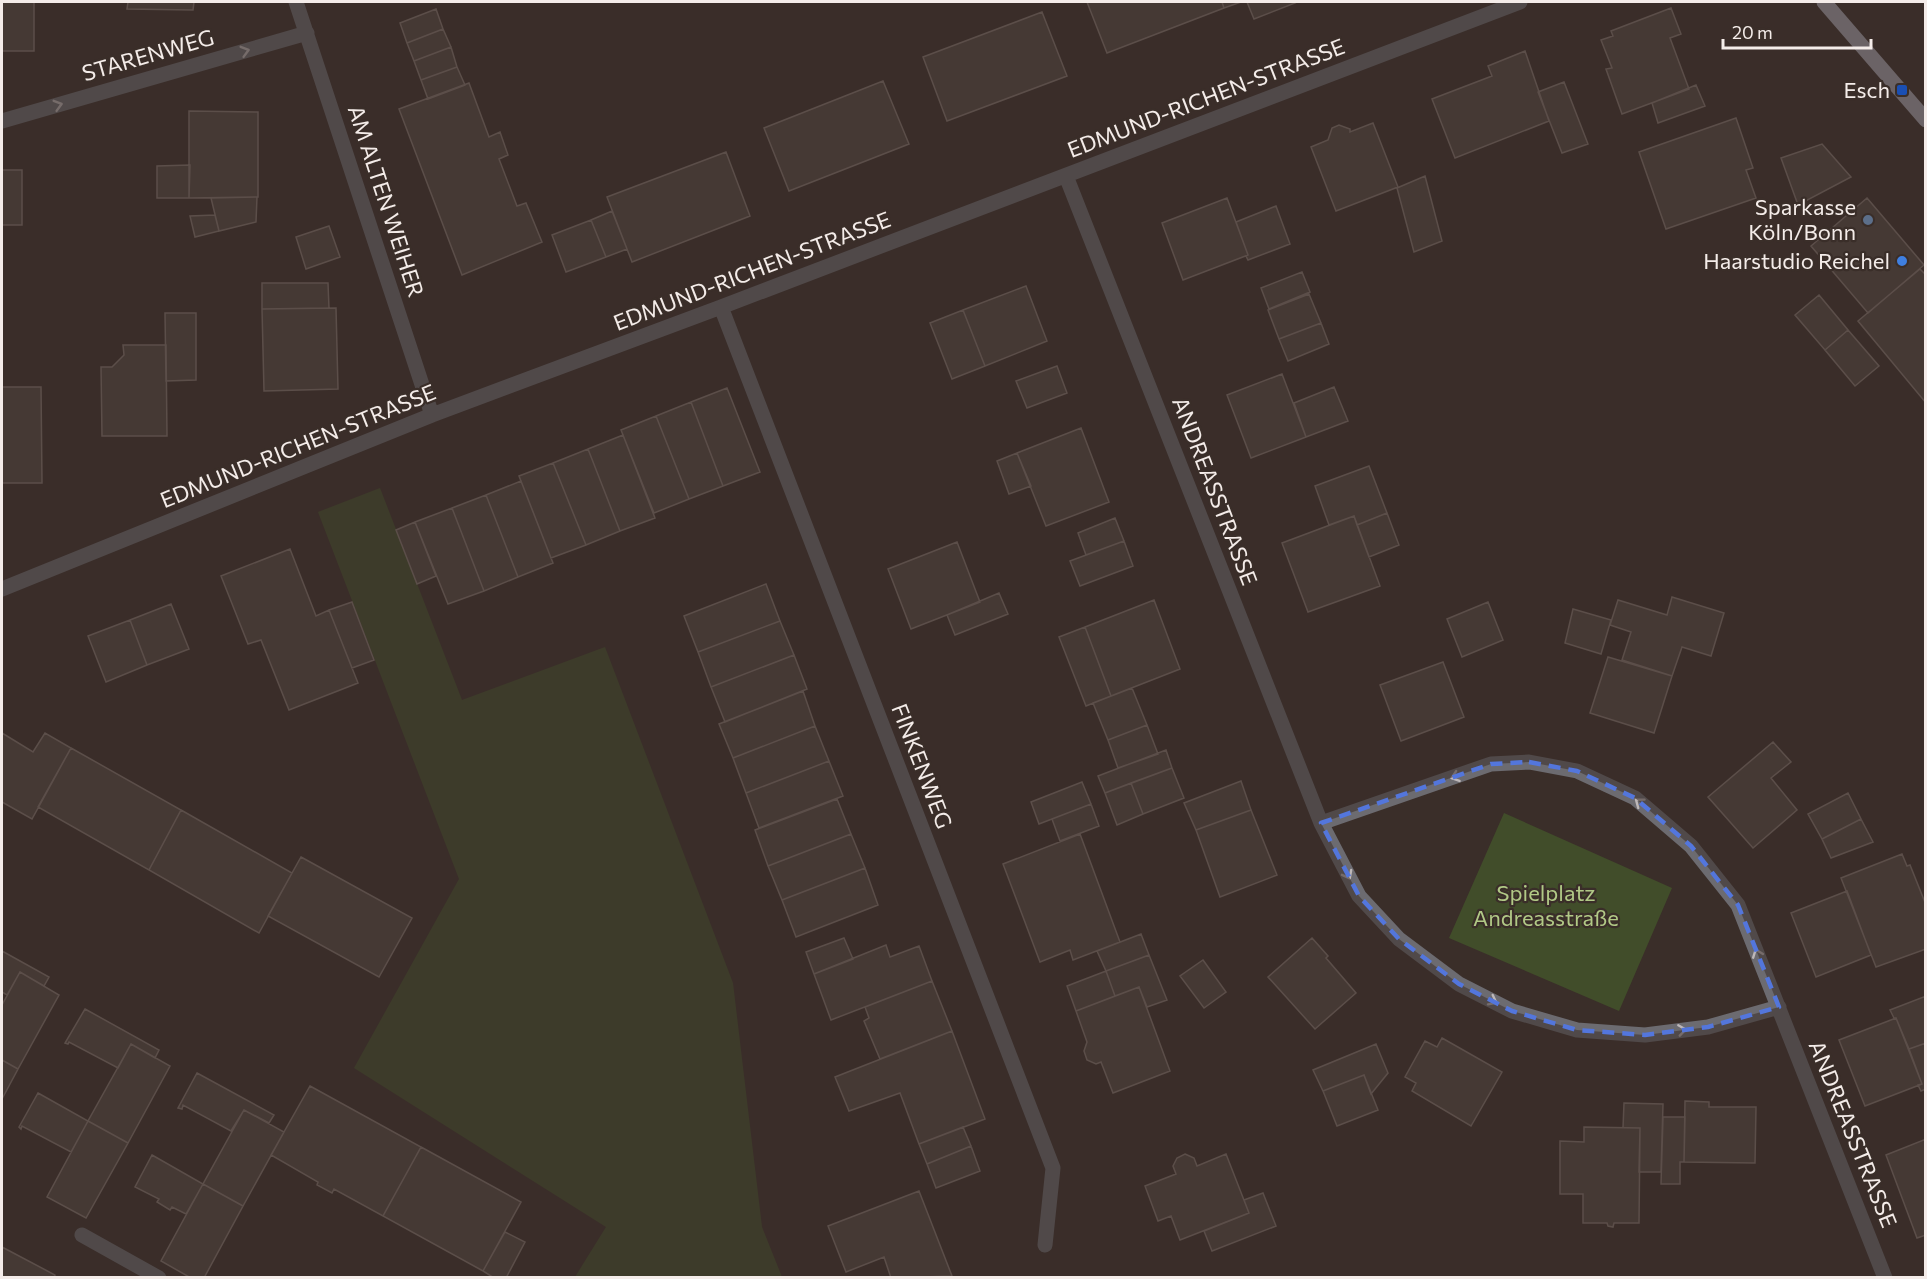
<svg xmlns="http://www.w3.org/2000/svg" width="1927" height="1279" font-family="Commissioner,sans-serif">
<rect width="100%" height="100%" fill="#3a2e29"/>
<path fill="#414d2a" d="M380,488L462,700L605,647L733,983L762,1227L782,1277H575L606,1227L354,1068L459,879L318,512Z
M1504,813L1672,888L1619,1011L1449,938Z"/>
<path fill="#534741" stroke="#847670" stroke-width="1.5" d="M2,2H34V51H2Z
M128,2H194L193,10L127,9Z
M1087,2H1222L1224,8L1107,53Z
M1222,2H1241L1224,8Z
M1247,2H1294L1295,3L1254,19Z
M1671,8L1681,34L1670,38L1689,89L1622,114L1606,69L1612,68L1601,40L1613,36L1611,31Z
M436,9L443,29L407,43L400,23Z
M1042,12L1067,76L947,121L923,57Z
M443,29L451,47L414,61L407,43Z
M451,47L457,67L421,80L414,61Z
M1525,51L1549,121L1455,158L1432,99L1492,76L1488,66Z
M457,67L465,85L428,99L421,80Z
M883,81L909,144L789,191L764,128Z
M1564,82L1588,144L1562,153L1538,92Z
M469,83L489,137L500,132L508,155L499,159L517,206L526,203L542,242L462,275L399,109Z
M1696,85L1705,106L1658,123L1652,103Z
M189,111L258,112V197L189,198Z
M1736,118L1753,168L1746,170L1756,198L1666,229L1639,152Z
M1373,123L1398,187L1336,211L1311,147L1328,140L1332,128L1339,125L1350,129V132Z
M1822,144L1851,177L1798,205L1781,158Z
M726,152L750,216L632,262L607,197Z
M190,165L189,198H157V166Z
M2,170H22V225H2Z
M1425,176L1442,241L1414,252L1397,188Z
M257,197L256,222L219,231L211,198Z
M1227,198L1248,255L1183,280L1162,223Z
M1867,198L1924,265L1868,313L1811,246Z
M1276,206L1290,244L1248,260L1246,256L1248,255L1236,222Z
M612,211L627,249L606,257L591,220Z
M215,215L219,231L195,237L190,216Z
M591,220L606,257L566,272L552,235Z
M329,226L340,257L306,269L296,237Z
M1920,269L1926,275V403L1858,321Z
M1302,272L1310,292L1269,309L1261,288Z
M262,283H328L329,308L262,309Z
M1026,286L1047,341L985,366L963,310Z
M1309,294L1321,323L1279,339L1268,310Z
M1819,295L1848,330L1825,350L1795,315Z
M336,308L338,389L264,391L262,309Z
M963,310L985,366L952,379L930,323Z
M165,313H196V380L166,381Z
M1321,323L1329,344L1288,361L1279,339Z
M1848,330L1879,366L1855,386L1825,350Z
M123,345H166L167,436H102L101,367H112L124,355Z
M1057,366L1067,393L1027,408L1016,381Z
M1282,374L1306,437L1251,458L1227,395Z
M2,387H41L42,483H2Z
M1334,387L1348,421L1306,437L1294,403Z
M727,388L760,472L723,486L691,402Z
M691,402L723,486L689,499L656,416Z
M656,416L689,499L654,513L621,430Z
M1081,428L1109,502L1046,526L1017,453Z
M623,435L655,518L620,531L588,449Z
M588,449L620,531L586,545L553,463Z
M1017,453L1031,486L1009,494L997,461Z
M553,463L586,545L551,558L519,476Z
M1369,466L1387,513L1357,525L1354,516L1329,525L1315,486Z
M521,481L553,563L518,577L486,495Z
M486,495L518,577L484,591L452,508Z
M452,508L484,591L448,604L415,522Z
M1387,513L1399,545L1369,557L1357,525Z
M1354,516L1380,586L1308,612L1282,543Z
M1115,518L1124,541L1086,555L1078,533Z
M415,522L436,576L417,584L396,530Z
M1124,541L1133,566L1080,586L1070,561Z
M957,542L980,602L911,629L888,569Z
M290,549L316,616L329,610L358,683L289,710L261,640L248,644L221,576Z
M766,584L780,621L698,652L684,616Z
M999,593L1008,614L955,635L947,615Z
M1672,597L1724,613L1711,656L1682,647L1672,676L1622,660L1631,632L1610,625L1618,600L1667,615Z
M1154,600L1180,669L1111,696L1085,627Z
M352,602L374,660L352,668L329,610Z
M1488,602L1503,640L1462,657L1447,619Z
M171,604L189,649L147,665L130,620Z
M1573,609L1611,620L1601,654L1565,643Z
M130,620L147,665L106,682L88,636Z
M780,621L794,655L711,687L698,652Z
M1085,627L1111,696L1086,706L1059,637Z
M794,655L807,689L725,722L711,687Z
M1608,657L1672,676L1654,733L1590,713Z
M1443,662L1464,717L1401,741L1380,685Z
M1132,688L1147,725L1108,740L1093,703Z
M803,691L815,726L733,758L719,724Z
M1147,725L1158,754L1118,768L1108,740Z
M815,726L829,761L746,793L733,758Z
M2,733L33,752L45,733L71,748L32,819L2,802Z
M1773,742L1791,762L1771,778L1797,810L1753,848L1708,797Z
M71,748L181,810L149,870L38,807Z
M1166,750L1172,768L1105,793L1098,776Z
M829,761L843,796L759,828L746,793Z
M1172,768L1184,798L1143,814L1131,783Z
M1241,781L1251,810L1196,830L1184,803Z
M1082,782L1091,804L1039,824L1031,802Z
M1131,783L1143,814L1117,825L1105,793Z
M1848,793L1861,819L1822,839L1808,814Z
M837,799L851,834L768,866L755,830Z
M1091,804L1099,826L1060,841L1052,819Z
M181,810L292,873L259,933L149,870Z
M1251,810L1277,875L1220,897L1196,830Z
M1861,819L1873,842L1831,858L1822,839Z
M851,834L865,868L782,900L768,866Z
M1080,834L1120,942L1073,960L1070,950L1040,962L1003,864Z
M1902,854L1907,866L1910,865L1926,905V949L1876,967L1841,878Z
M301,857L412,918L379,977L268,916Z
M865,868L878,905L796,937L782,900Z
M1847,891L1871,955L1816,977L1791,913Z
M1141,934L1149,955L1106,971L1097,951Z
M844,938L853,959L814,974L806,952Z
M1312,938L1328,956L1326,958L1356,993L1315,1029L1268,977Z
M886,945L890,957L919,946L932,981L831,1020L814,974Z
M2,951L49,977L44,986L20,972L7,995L2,992Z
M1149,955L1167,1000L1147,1007L1139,987L1115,996L1106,971Z
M1203,960L1226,992L1204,1008L1180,976Z
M1106,971L1115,996L1076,1011L1067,986Z
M20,972L59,995L18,1069L2,1060V1005Z
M932,981L952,1031L880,1059L864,1021L869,1018L865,1007Z
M1139,987L1170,1071L1113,1093L1101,1062L1096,1064L1087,1060L1084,1051L1087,1042L1076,1011Z
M1926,996V1043L1909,1049L1896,1018H1894L1890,1010Z
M85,1009L159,1050L155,1058L131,1044L118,1068L69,1042L68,1044L65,1043Z
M1896,1018L1922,1084L1865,1106L1839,1040Z
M952,1031L985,1119L919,1144L900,1093L849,1111L835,1077Z
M1442,1038L1502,1072L1471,1126L1412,1091L1416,1083L1405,1077L1425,1041L1437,1047Z
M1926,1043V1089L1921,1091L1918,1085L1922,1084L1909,1049Z
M131,1044L170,1066L128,1143L88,1121Z
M1376,1044L1388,1073L1371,1094L1364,1075L1323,1091L1313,1070Z
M2,1060L18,1069L2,1099Z
M197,1073L274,1115L269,1123L244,1110L231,1131L183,1105L182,1109L178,1108Z
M1364,1075L1378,1110L1337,1126L1323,1091Z
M310,1086L421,1147L383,1216L334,1189L332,1193L317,1185L318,1182L271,1155Z
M38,1093L88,1121L71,1152L22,1126L21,1129L19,1127Z
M1685,1101L1709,1102V1107H1756L1755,1163L1684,1162Z
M1624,1103L1663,1104L1661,1172H1639L1640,1128H1623Z
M244,1110L284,1132L243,1206L203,1184Z
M1663,1117H1685L1684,1162H1680V1184H1661Z
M88,1121L128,1143L86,1218L47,1197Z
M963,1127L971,1146L927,1164L919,1144Z
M1584,1127L1640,1128L1639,1223H1614L1613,1227L1608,1226L1607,1223H1583V1194H1560V1141L1584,1142Z
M1926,1139V1235L1917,1238L1886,1155Z
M971,1146L980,1171L936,1188L927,1164Z
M421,1147L521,1202L483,1271L383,1216Z
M1185,1154L1194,1158L1197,1166L1226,1154L1249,1213L1180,1240L1171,1216L1158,1221L1145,1186L1176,1174L1173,1166L1177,1158Z
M152,1155L203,1184L186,1214L172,1207L170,1210L157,1202L159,1199L135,1187Z
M203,1184L243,1206L204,1278H191L161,1261Z
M919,1191L952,1276L891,1278L884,1257L846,1272L828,1226Z
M1263,1193L1276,1226L1212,1251L1204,1231L1249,1213L1244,1200Z
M505,1232L525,1242L506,1278H494L483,1271Z
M2,1247L55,1275L54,1278H2Z"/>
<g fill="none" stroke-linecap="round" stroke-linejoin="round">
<path stroke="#6c6b70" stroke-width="15" d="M296,2L432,415
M2,121L307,33
M1066,176L1321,823L1359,896L1399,939L1459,984L1512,1011L1577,1030L1645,1035L1708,1027L1779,1007
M721,307L1053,1168L1045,1245
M2,589L432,415L721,307L1520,2
M1321,823L1491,764L1529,762L1577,771L1635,798L1691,846L1738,905L1885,1278
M82,1235L159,1278"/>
<path stroke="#a7a4af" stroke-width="15" d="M1824,2L1926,120"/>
</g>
<defs><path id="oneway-chevron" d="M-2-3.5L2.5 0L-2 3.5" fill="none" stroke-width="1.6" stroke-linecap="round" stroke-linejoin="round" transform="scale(1.5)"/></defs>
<g stroke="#beb8b9">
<use href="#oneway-chevron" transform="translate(245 51) rotate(-16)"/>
<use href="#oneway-chevron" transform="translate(58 105) rotate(-16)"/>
<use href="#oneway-chevron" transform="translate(1455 777) rotate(161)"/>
<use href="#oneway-chevron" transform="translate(1639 802) rotate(-143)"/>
<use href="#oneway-chevron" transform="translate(1348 875) rotate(62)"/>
<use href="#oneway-chevron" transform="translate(1757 953) rotate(-111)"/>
<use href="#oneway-chevron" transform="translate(1493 1001) rotate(27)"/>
<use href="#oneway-chevron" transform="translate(1682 1030) rotate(-8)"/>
</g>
<path d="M0 0H1927V1279H0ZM1529,762L1577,771L1635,798L1691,846L1738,905L1779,1007L1708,1027L1645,1035L1577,1030L1512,1011L1459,984L1399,939L1359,896L1321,823L1491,764Z" fill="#3a2e29" fill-opacity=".55" fill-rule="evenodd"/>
<path fill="none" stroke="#5376dc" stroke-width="4.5" stroke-dasharray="12 8" stroke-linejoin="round" d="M1529,762L1577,771L1635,798L1691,846L1738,905L1779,1007L1708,1027L1645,1035L1577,1030L1512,1011L1459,984L1399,939L1359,896L1321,823L1491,764Z"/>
<rect fill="#1a4fb4" stroke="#3a2e29" stroke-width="2" x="1896" y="84" width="12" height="12" rx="3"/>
<circle fill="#5c6f8a" stroke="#3a2e29" stroke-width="2" cx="1868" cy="220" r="6"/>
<circle fill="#3f7fe0" stroke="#3a2e29" stroke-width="2" cx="1902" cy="261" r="6"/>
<g text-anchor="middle" stroke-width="4.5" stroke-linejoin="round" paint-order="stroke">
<g font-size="22" fill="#f4ece9" stroke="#3a2e29">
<text transform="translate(148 55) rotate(-16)" y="8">STARENWEG</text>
<text transform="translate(1206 98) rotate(-21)" y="8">EDMUND-RICHEN-STRASSE</text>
<text transform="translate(386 201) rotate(72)" y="8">AM ALTEN WEIHER</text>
<text transform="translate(752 271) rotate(-21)" y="8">EDMUND-RICHEN-STRASSE</text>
<text transform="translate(298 446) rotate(-22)" y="8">EDMUND-RICHEN-STRASSE</text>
<text transform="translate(1215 491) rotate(69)" y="8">ANDREASSTRASSE</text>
<text transform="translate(922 766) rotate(69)" y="8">FINKENWEG</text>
<text transform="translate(1853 1134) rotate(68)" y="8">ANDREASSTRASSE</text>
</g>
<g font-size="22" fill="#f4ece9" stroke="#3a2e29" text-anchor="end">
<text x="1890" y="98">Esch</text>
<text x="1856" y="215">Sparkasse<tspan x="1856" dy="25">Köln/Bonn</tspan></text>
<text x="1890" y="269">Haarstudio Reichel</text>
</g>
<g font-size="22" fill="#b1c986" stroke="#3a2e29">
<text x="1546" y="901">Spielplatz<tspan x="1546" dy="25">Andreasstraße</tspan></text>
</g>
</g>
<rect width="1927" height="1279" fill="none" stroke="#f4ece9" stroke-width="6"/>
<path d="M1723 39v9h148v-9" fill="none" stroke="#f4ece9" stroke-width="3"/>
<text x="1732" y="39" font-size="18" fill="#f4ece9" stroke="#3a2e29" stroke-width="4.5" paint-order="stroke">20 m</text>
</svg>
